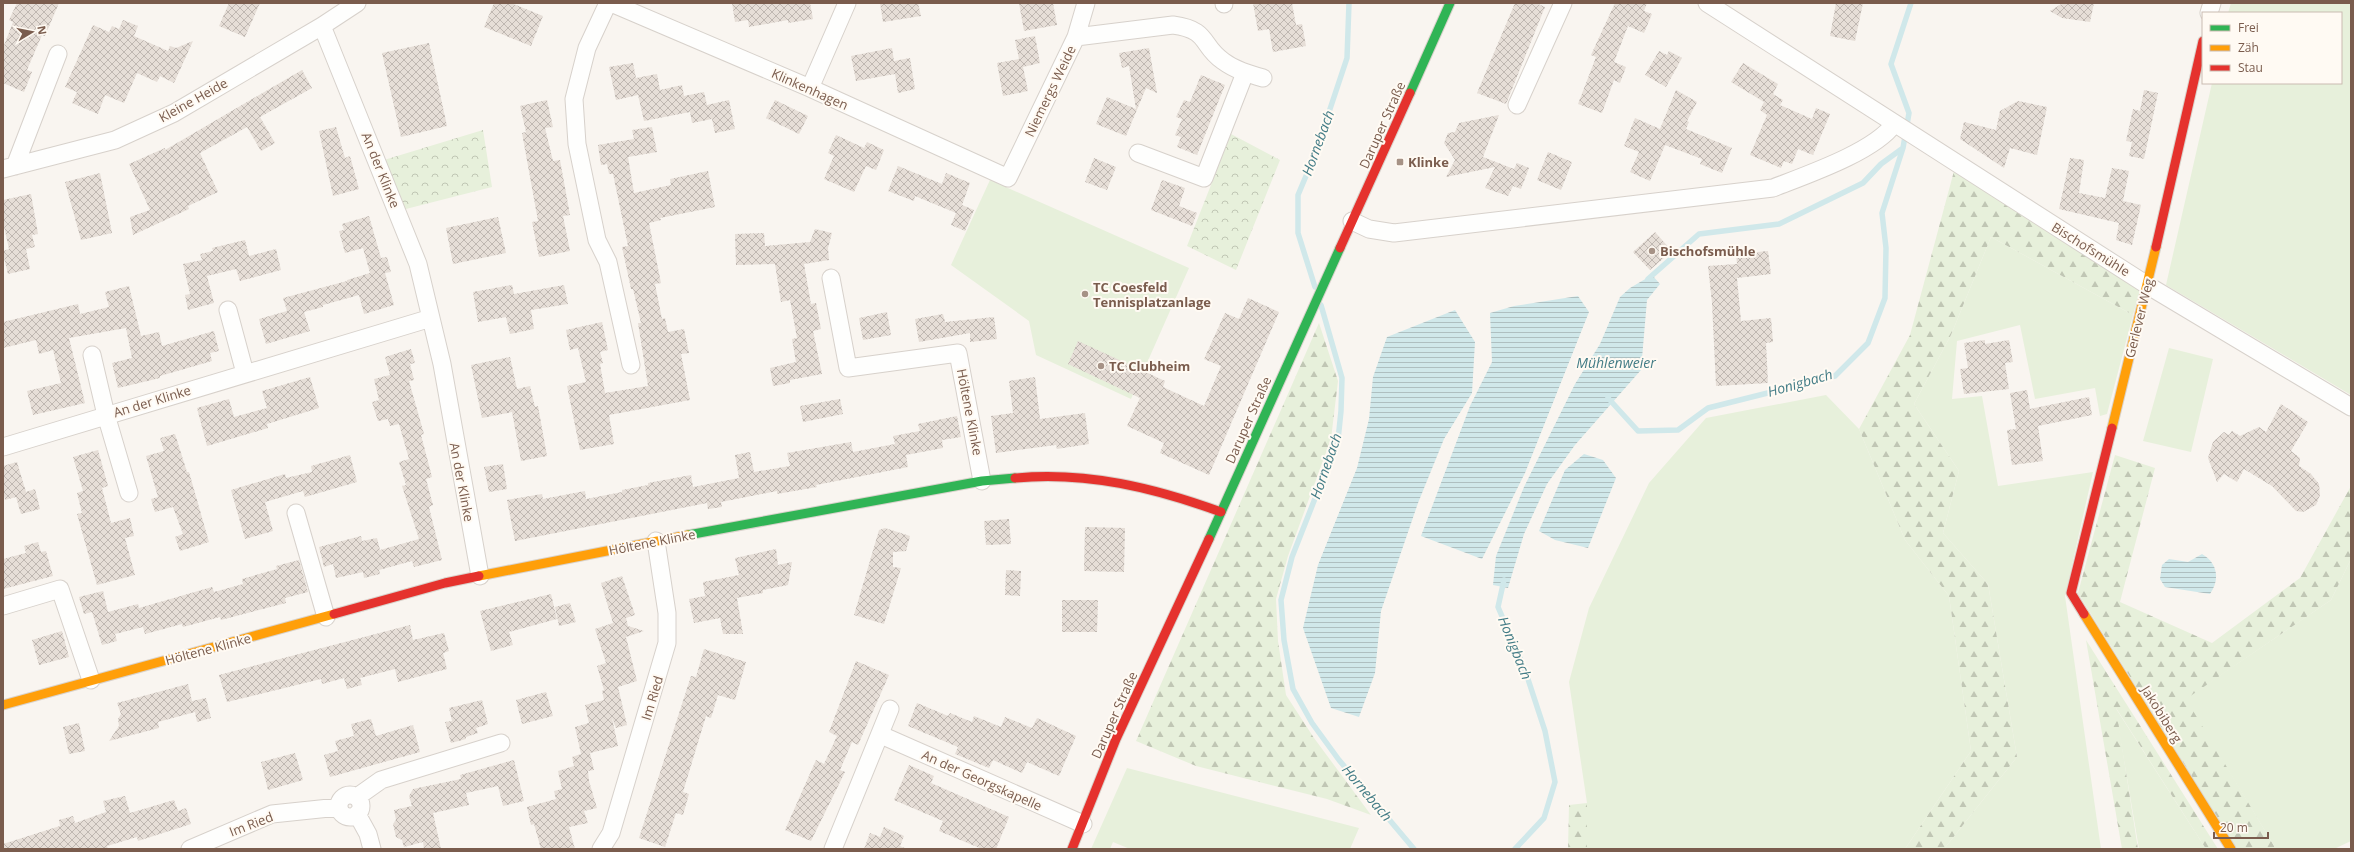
<svg xmlns="http://www.w3.org/2000/svg" width="2354" height="852" font-family="'Open Sans',sans-serif">
<defs>
<pattern id="forest-firs" width="22" height="20" patternUnits="userSpaceOnUse"><rect width="22" height="20" fill="#e7f0db"/><path d="M5 1l3.5 6h-7zM16 11l3.5 6h-7z" fill="#c0c6b4"/></pattern>
<pattern id="park-crowns" width="20" height="18" patternUnits="userSpaceOnUse"><rect width="20" height="18" fill="#e7f0db"/><path d="M2 6a3 3 0 1 1 6 0M12 15a3 3 0 1 1 6 0" fill="none" stroke="#c0c6b4"/></pattern>
<pattern id="water-rules" width="6" height="5" patternUnits="userSpaceOnUse"><rect width="6" height="5" fill="#d0e8ea"/><path d="M0 2.5h6" fill="none" stroke="#aebfc0"/></pattern>
<pattern id="building-cross-hatch" width="8" height="8" patternUnits="userSpaceOnUse"><rect width="8" height="8" fill="#e6ded7"/><path d="M0 0l8 8M0 8l8-8" fill="none" stroke="#bfb7b1"/></pattern>
</defs>
<rect width="100%" height="100%" fill="#f9f5f0"/>
<path fill="#e7f0db" d="M2231,3H2351V395L2166,285L2212,83H2341V13H2228Z
M990,180L1189,268L1131,399L1036,355L1029,321L951,265Z
M1991,237L2133,315L2107,414L2100,416L2095,388L2035,399L2020,325L1957,341L1952,399L1982,396L1998,486L2093,472L2065,596L2101,849H1944L2017,757L1988,584L1943,533L1959,471L1914,404L1951,335Z
M2169,348L2213,359L2191,452L2143,441Z
M1826,395L1859,429L1905,540L1949,596L1971,751L1905,849H1587V803L1569,682L1589,608L1649,483L1706,418Z
M2351,559V841L2334,849H2276L2185,699L2331,600Z
M2115,707L2206,849H2139Z
M1127,768L1359,828L1350,849H1130L1113,842L1110,849H1091Z"/>
<path fill="url(#forest-firs)" d="M1954,171L2141,286L2133,315L1991,237L1951,335L1914,404L1959,471L1943,533L1988,584L2017,757L1944,849H1905L1971,751L1949,596L1905,540L1859,429L1910,335Z
M1319,323L1338,381L1331,439L1288,556L1276,599L1278,641L1286,695L1314,738L1371,815L1327,799L1196,766L1136,741Z
M2115,455L2155,468L2120,602L2212,643L2300,578L2351,486V559L2331,600L2186,699L2276,849H2237L2078,593Z
M2086,640L2218,849H2206L2116,708L2138,849H2122Z
M1587,803V849H1568L1569,805Z"/>
<path fill="url(#park-crowns)" d="M483,130L492,187L402,210L384,160Z
M1231,134L1280,160L1236,270L1187,246Z"/>
<path fill="url(#water-rules)" d="M1652,275L1660,284L1647,300L1641,370L1575,445L1547,484L1524,534L1508,588L1493,585L1496,556L1524,487L1575,384L1600,344L1620,297L1630,288Z
M1578,296L1589,312L1525,473L1482,559L1421,536L1470,406L1492,362L1490,313L1514,306Z
M1455,310L1475,342L1472,393L1444,439L1418,503L1381,611L1375,673L1359,717L1331,708L1303,628L1318,565L1357,468L1369,419L1373,377L1387,337Z
M1584,454L1603,460L1616,478L1588,548L1555,540L1539,531L1565,470Z
M2202,554C2218,563 2220,580 2210,594L2165,587L2160,579L2162,565L2169,559L2188,562Z"/>
<g fill="none" stroke-linecap="round" stroke-linejoin="round">
<path stroke="#d0e8ea" stroke-width="5.5" d="M1648,279L1699,234L1779,224L1863,183L1881,164L1903,148L1909,113L1891,64L1911,3
M1315,287L1298,233V195L1314,157L1347,58L1349,3
M1321,305L1342,378L1341,411L1338,440L1292,557L1281,600L1284,640L1293,689L1312,723L1339,760L1414,849
M1608,398L1638,431L1678,430L1708,408L1835,376L1868,343L1885,298L1886,248L1882,213L1903,148
M1504,580L1498,607L1524,667L1545,731L1555,782L1544,818L1515,849"/>
</g>
<path fill="url(#building-cross-hatch)" d="M17,3H59L45,36L42,35L27,70L32,72L24,92L3,83V48L13,22L9,20Z
M229,3H260L245,37L219,26Z
M494,3H511L543,16L531,46L484,27Z
M732,3H810L813,19L788,23V20L749,27L748,20L735,22Z
M880,3H918L921,16L883,22Z
M1019,3H1053L1057,25L1024,31Z
M1253,3H1292L1296,25L1302,24L1306,46L1273,52L1269,29L1258,31Z
M1515,3H1536L1545,7L1506,104L1477,93Z
M1615,3H1647L1644,11L1652,14L1644,33L1628,26L1614,62L1626,67L1620,83L1614,80L1602,113L1578,104L1596,57L1591,55Z
M1836,3H1863L1855,41L1830,36Z
M2063,3H2094L2090,22L2062,18L2050,11Z
M123,20L138,26L134,36L168,51L170,46L176,48L193,41L174,83L160,76L157,82L137,73L124,103L105,95L98,114L72,103L77,92L65,87L93,25L109,32L112,26L119,29Z
M1035,36L1040,63L1023,67L1028,91L1003,96L997,63L1019,59L1015,40Z
M429,43L447,126L401,137L382,53Z
M892,48L894,61L910,58L915,89L898,93L895,74L856,81L851,56Z
M1149,48L1157,93L1146,88L1126,136L1096,124L1107,97L1136,109L1129,66L1122,68L1119,53Z
M1659,51L1667,55L1669,51L1682,58L1666,87L1645,75Z
M633,63L636,78L657,74L660,90L682,85L684,96L704,92L707,105L729,100L735,129L715,133L712,119L692,123L690,112L644,121L638,95L616,100L609,67Z
M1743,63L1778,84L1773,94L1783,100L1780,105L1812,119L1816,108L1830,114L1813,155L1798,149L1792,164L1784,161L1781,168L1750,155L1767,115L1760,110L1764,102L1731,82Z
M302,70L312,88L260,117L275,143L261,151L247,127L200,153L218,192L188,206L189,209L133,235L130,217L150,210L129,164L165,148V150Z
M1201,75L1225,85L1197,155L1177,147L1181,137L1175,135L1182,119L1176,117L1184,100L1190,102Z
M1676,90L1697,102L1687,121L1689,122L1686,129L1732,148L1722,173L1700,164L1702,159L1665,145L1650,181L1630,172L1639,152L1624,146L1635,118L1660,129Z
M2144,90L2158,93L2144,159L2129,156L2132,142L2126,141L2133,109L2140,111Z
M547,100L553,127L545,128L553,161L560,160L570,215L563,216L570,251L539,257L532,222L538,221L522,133L526,132L520,106Z
M775,100L808,116L799,134L766,118Z
M2018,101L2047,107L2037,155L2010,148L2004,168L1960,139L1964,122L1996,130L2000,111Z
M1499,115L1483,157L1514,169L1517,163L1529,168L1521,189L1513,186L1508,196L1485,188L1495,167L1446,177L1455,160L1444,143L1448,133L1455,132L1459,123Z
M336,127L345,158L350,156L359,189L333,196L319,131Z
M652,127L657,152L628,157L634,193L671,185L670,179L708,171L715,207L660,218L661,220L649,223L661,283L655,284L662,319L665,318L668,332L684,329L689,353L681,354L690,400L609,415L614,444L580,450L567,386L586,382L578,348L570,350L566,330L602,322L608,350L600,352L603,363L600,364L605,393L648,386L638,323H641L633,289H631L622,247L628,246L613,174H609L607,164L601,165L598,145L634,139L632,130Z
M836,135L864,148L867,142L884,150L876,170L866,166L854,192L824,179L834,156L828,153Z
M1548,152L1572,162L1561,190L1537,180Z
M1094,158L1116,167L1107,190L1085,182Z
M2070,158L2084,160L2079,193L2105,198L2112,168L2129,171L2123,201L2141,205L2132,245L2116,240L2119,223L2059,209Z
M898,166L942,184L946,173L970,183L962,205L974,210L965,231L951,225L956,213L915,196L914,201L888,191Z
M100,173L112,233L81,240L65,182Z
M1162,180L1185,188L1179,206L1197,213L1192,226L1151,210Z
M31,194L38,234L32,235L35,247L26,249L30,269L8,274L3,254V251L9,249L3,222V200Z
M369,216L381,258L387,257L391,272L385,273L394,305L364,314L359,295L323,305V307L304,312L310,331L266,344L259,319L287,311L283,298L347,281V280L370,273L363,248L345,253L339,231L344,230L342,224Z
M498,217L506,253L453,264L446,228Z
M815,229L832,233L828,248L829,260L804,264L811,304L816,303L821,329L813,331L822,374L790,380V383L773,386L770,368L796,362L792,339L797,338L790,300L781,302L775,264L736,265L735,234L764,233L765,246L810,242Z
M1655,232L1672,251L1650,270L1633,252Z
M245,240L249,256L276,249L281,270L240,281L236,269L207,276L214,303L188,310L185,295L190,294L183,264L202,260L200,254L213,251L212,248Z
M1768,251L1771,274L1737,278L1741,321L1771,318L1773,342L1766,343L1768,383L1716,386L1712,303L1708,266L1737,264L1736,254Z
M512,285L514,294L564,285L568,304L531,310L534,329L510,334L506,317L478,322L473,292Z
M129,286L141,336L159,332L162,346L214,331L219,351L210,353L212,361L160,376V378L118,388L112,363L132,358L126,328L69,338L85,403L33,415L27,391L61,383L53,350L39,354L36,340L3,348V322L78,304L80,314L109,307L105,292Z
M1248,298L1279,312L1209,475L1160,453L1164,443L1127,426L1140,398L1068,364L1078,341L1165,381L1163,387L1204,406L1221,366L1204,359L1225,313L1239,319Z
M887,312L891,335L863,340L859,318Z
M943,314L945,322L994,317L997,339L970,342V333L919,342L915,319Z
M1985,340V344L2009,340L2013,362L2005,363L2009,389L1964,394L1960,369L1968,368L1964,343Z
M411,349L415,363L410,364L414,380L409,381L424,434L421,435L432,477L426,479L433,505L429,507L442,560L414,567L412,561L379,570L380,574L364,578L363,572L336,578L333,564L324,567L319,547L361,536L362,541L377,538L380,550L419,539L402,486L406,485L399,462L409,459L399,424L390,426L388,419L378,421L372,402L379,400L374,379L390,375L385,357Z
M510,357L517,389L530,386L535,407L538,406L547,456L521,461L512,412L482,418L471,365Z
M310,377L319,408L267,424L268,428L207,446L197,408L229,399L234,417L267,408L262,391Z
M1035,377L1040,419L1085,413L1089,444L1057,449L1056,445L996,453L991,416L1013,413L1009,381Z
M2027,390L2030,409L2089,397L2092,415L2038,426L2043,461L2012,465L2007,430L2016,429L2010,393Z
M840,399L843,414L803,422L800,406Z
M2281,404L2308,422L2291,451L2300,458L2299,466L2311,474L2319,484L2320,495L2316,505L2303,512L2296,511L2272,486L2244,469L2237,482L2224,474L2217,482L2208,458L2213,442L2224,432L2229,435L2232,431L2240,436L2259,427L2266,432Z
M957,416L961,437L942,440L943,448L906,455L908,467L816,485L817,487L777,494V491L721,502L722,507L708,509L707,503L515,541L507,500L542,494L543,499L585,491L586,499L622,492V490L648,485V483L691,475L693,487L739,478L735,455L750,452L754,472L790,466L787,453L851,442L853,452L895,444L893,436L920,431L918,424Z
M175,434L187,472H189L209,542L180,551L175,537L183,534L173,507L155,512L151,499L158,497L146,456L164,451L160,438Z
M98,450L108,486L102,488L111,523L130,518L134,536L125,538L135,575L97,585L77,514L82,513L77,493L83,491L73,457Z
M350,455L357,482L305,497L303,491L265,502L273,531L245,539L231,490L285,474L286,478L312,472L311,466Z
M17,462L26,492L35,489L40,509L21,514L16,497L5,500L3,492V466Z
M503,464L507,489L489,492L484,467Z
M1009,519L1011,544L986,545L984,521Z
M1085,527L1125,528L1124,572L1084,571Z
M885,528L910,536L906,551L893,552V567L901,568L884,624L854,615L879,530Z
M38,542L41,552L46,551L53,576L3,589V559L26,553L24,546Z
M776,549L778,565L792,562L788,585L763,590V593L737,598L743,634H723L720,618L694,623L689,599L705,596L703,582L739,575L735,558Z
M299,560L308,592L285,598L286,603L221,620L220,617L183,627L182,624L145,634L143,627L115,634L117,641L102,645L92,612L84,614L79,597L103,591L108,612L138,604L139,608L212,587L214,592L243,584L242,579L277,569L276,566Z
M1006,570L1021,571L1020,596L1005,595Z
M622,576L635,615L626,618L628,626L644,631L626,637L637,681L618,687L627,725L616,728L612,718L618,746L590,753L594,770L588,771L589,781L597,808L584,811L588,823L569,827L575,849H541L534,824L531,825L527,807L556,799L554,791L562,789L558,771L574,766L572,757L581,754L575,727L589,723L585,705L604,700L602,691L604,690L597,666L606,663L595,629L613,623L601,583Z
M551,594L557,619L509,632L513,645L491,651L480,611Z
M1062,600H1098L1097,632H1062Z
M570,603L576,622L559,626L555,607Z
M410,625L413,640L444,633L449,651L443,653L447,669L398,682L395,669L360,678L362,685L347,689L344,678L322,684L321,679L227,702L219,675Z
M62,631L69,657L39,665L32,640Z
M704,649L746,662L735,700L718,695L711,718L706,716L683,792L689,794L683,815L676,813L665,847L639,838L691,676L696,677Z
M856,661L889,675L858,745L852,742L840,770L845,772L811,841L785,830L816,760L824,764L837,736L829,732Z
M188,684L192,701L206,698L211,718L197,722L195,712L158,722L159,728L109,741L119,726L118,719L121,714L117,703Z
M546,692L553,716L522,724L516,700Z
M482,700L488,724L476,728L478,733L466,737V739L451,743L445,722L452,721L449,708Z
M917,703L948,716L950,713L972,722L974,716L1001,727L1005,717L1032,728L1037,718L1076,736L1059,776L1027,762L1022,773L993,760L989,768L955,754L958,747L908,726Z
M371,719L376,736L413,725L420,752L330,777L324,755L338,751L335,741L354,736L351,724Z
M79,723L85,751L69,754L63,727Z
M295,753L303,780L268,790L261,762Z
M514,760L524,801L503,806L498,786L466,793L469,805L433,813L441,849H424L423,842L404,847L402,840L396,837L393,824L396,820L394,810L412,806L409,796L413,789L461,779L460,775Z
M909,765L934,776L931,783L1009,817L996,849H982L939,831L943,821L894,800Z
M125,796L130,813L174,800L178,811L186,808L191,824L138,841L137,837L107,846L108,849H3V844L60,826L59,820L73,816L75,823L106,812L103,801Z
M884,827L904,836L900,846L907,849H864L870,833L880,837Z"/>
<g fill="none" stroke-linecap="round" stroke-linejoin="round">
<g stroke="#d7d1cb" stroke-width="19">
<path id="street" d="M608,3L587,48L574,99L577,144L597,240L608,262L631,365
M611,3L810,88L1008,178L1076,37L1086,3
M1224,3V4
M1707,3L2147,285L2351,407
M2209,13L2212,3
M322,26L418,264L442,364L480,576
M1076,37L1173,25C1210,30 1200,45 1223,61C1235,70 1249,74 1263,78
M810,88L847,3
M1517,105L1563,3
M1138,153L1204,178L1245,73
M15,166L58,54
M3,169L115,140L174,113L322,26L357,3
M1352,221L1369,229L1394,233L1773,188C1806,175 1874,152 1894,124
M831,278L848,368L958,353L982,481
M228,310L245,373
M92,355L106,415L129,493
M3,447L431,318
M296,513L326,617
M3,606L60,589L91,680
M881,735L1083,824
M339 806a11 11 0 1 1 22 0a11 11 0 1 1-22 0Z
M357,797L381,780L501,743
M357,814L368,834L372,849
M190,849L272,814L339,807
M601,849L611,833L667,643V613L656,541
M833,849L890,709"/>
</g>
<g stroke="#d9d2cb" stroke-width="11">
<path id="fast" d="M1410,93L1450,3
M688,535L982,481L1015,478
M1209,539L1340,248"/>
</g>
<g stroke="#d9d2cb" stroke-width="11">
<path id="slow" d="M2112,428L2156,247
M479,576L688,535
M2084,614L2231,849
M3,705L334,614"/>
</g>
<g stroke="#d9d2cb" stroke-width="11">
<path id="jam" d="M2156,247L2203,41
M1340,248L1410,93
M1015,478C1086,471 1155,488 1221,512
M334,614L445,583L479,576
M2084,614L2071,593L2112,428
M1072,849L1116,739L1209,539"/>
</g>
<use href="#street" stroke="#fefefd" stroke-width="17"/>
<use href="#fast" stroke="#30b455" stroke-width="9"/>
<use href="#slow" stroke="#ff9f0a" stroke-width="9"/>
<use href="#jam" stroke="#e5322d" stroke-width="9"/>
</g>
<g fill="#a69286" stroke="#fffaf3" stroke-width="1.5">
<rect x="1396" y="158" width="8" height="8" rx="2"/>
<circle cx="1652" cy="251" r="4"/>
<circle cx="1085" cy="294" r="4"/>
<circle cx="1101" cy="366" r="4"/>
</g>
<g text-anchor="middle" stroke-width="4" stroke-linejoin="round" paint-order="stroke">
<g font-size="13" fill="#7a5c4d" stroke="#fffaf3">
<text transform="translate(810 89) rotate(24)" y="5">Klinkenhagen</text>
<text transform="translate(1050 91) rotate(-64)" y="5">Niemergs Weide</text>
<text transform="translate(193 100) rotate(-29)" y="5">Kleine Heide</text>
<text transform="translate(1382 125) rotate(-66)" y="5">Daruper Straße</text>
<text transform="translate(381 170) rotate(68)" y="5">An der Klinke</text>
<text transform="translate(2091 249) rotate(32)" y="5">Bischofsmühle</text>
<text transform="translate(2139 318) rotate(-76)" y="5">Gerlever Weg</text>
<text transform="translate(152 401) rotate(-17)" y="5">An der Klinke</text>
<text transform="translate(970 412) rotate(79)" y="5">Höltene Klinke</text>
<text transform="translate(1248 420) rotate(-66)" y="5">Daruper Straße</text>
<text transform="translate(462 482) rotate(79)" y="5">An der Klinke</text>
<text transform="translate(652 542) rotate(-11)" y="5">Höltene Klinke</text>
<text transform="translate(208 649) rotate(-15)" y="5">Höltene Klinke</text>
<text transform="translate(652 698) rotate(-73)" y="5">Im Ried</text>
<text transform="translate(2162 714) rotate(58)" y="5">Jakobiberg</text>
<text transform="translate(1114 715) rotate(-66)" y="5">Daruper Straße</text>
<text transform="translate(982 780) rotate(24)" y="5">An der Georgskapelle</text>
<text transform="translate(251 824) rotate(-21)" y="5">Im Ried</text>
</g>
<g font-size="13" font-weight="bold" fill="#7a5c4d" stroke="#fffaf3" text-anchor="start">
<text x="1408" y="167">Klinke</text>
<text x="1660" y="256">Bischofsmühle</text>
<text x="1093" y="292">TC Coesfeld<tspan x="1093" dy="15">Tennisplatzanlage</tspan></text>
<text x="1109" y="371">TC Clubheim</text>
</g>
<g font-size="14" font-style="italic" fill="#437c86" stroke="#fffaf3">
<text transform="translate(1318 143) rotate(-70)" y="5">Hornebach</text>
<text x="1616" y="368">Mühlenweier</text>
<text transform="translate(1800 383) rotate(-16)" y="5">Honigbach</text>
<text transform="translate(1326 466) rotate(-71)" y="5">Hornebach</text>
<text transform="translate(1515 648) rotate(68)" y="5">Honigbach</text>
<text transform="translate(1367 793) rotate(50)" y="5">Hornebach</text>
</g>
</g>
<rect width="2354" height="852" fill="none" stroke="#7a5c4d" stroke-width="8"/>
<rect x="2202" y="12" width="140" height="72" fill="#fffaf3" stroke="#cabbb1"/>
<rect x="2210" y="25" width="20" height="6" fill="#30b455" stroke="#cabbb1"/>
<text x="2238" y="32" font-size="12" fill="#7a5c4d">Frei</text>
<rect x="2210" y="45" width="20" height="6" fill="#ff9f0a" stroke="#cabbb1"/>
<text x="2238" y="52" font-size="12" fill="#7a5c4d">Zäh</text>
<rect x="2210" y="65" width="20" height="6" fill="#e5322d" stroke="#cabbb1"/>
<text x="2238" y="72" font-size="12" fill="#7a5c4d">Stau</text>
<g transform="translate(32 32) rotate(80)" stroke="#fffaf3" stroke-width="3" paint-order="stroke">
<path d="M0-3L7 15L0 10L-7 15Z" fill="#7a5c4d"/>
<text y="-6" font-size="11" font-weight="bold" text-anchor="middle" fill="#7a5c4d">N</text>
</g>
<path d="M2214 832v6h54v-6" fill="none" stroke="#7a5c4d" stroke-width="2"/>
<text x="2220" y="832" font-size="12" fill="#7a5c4d" stroke="#fffaf3" stroke-width="3" paint-order="stroke">20 m</text>
</svg>
